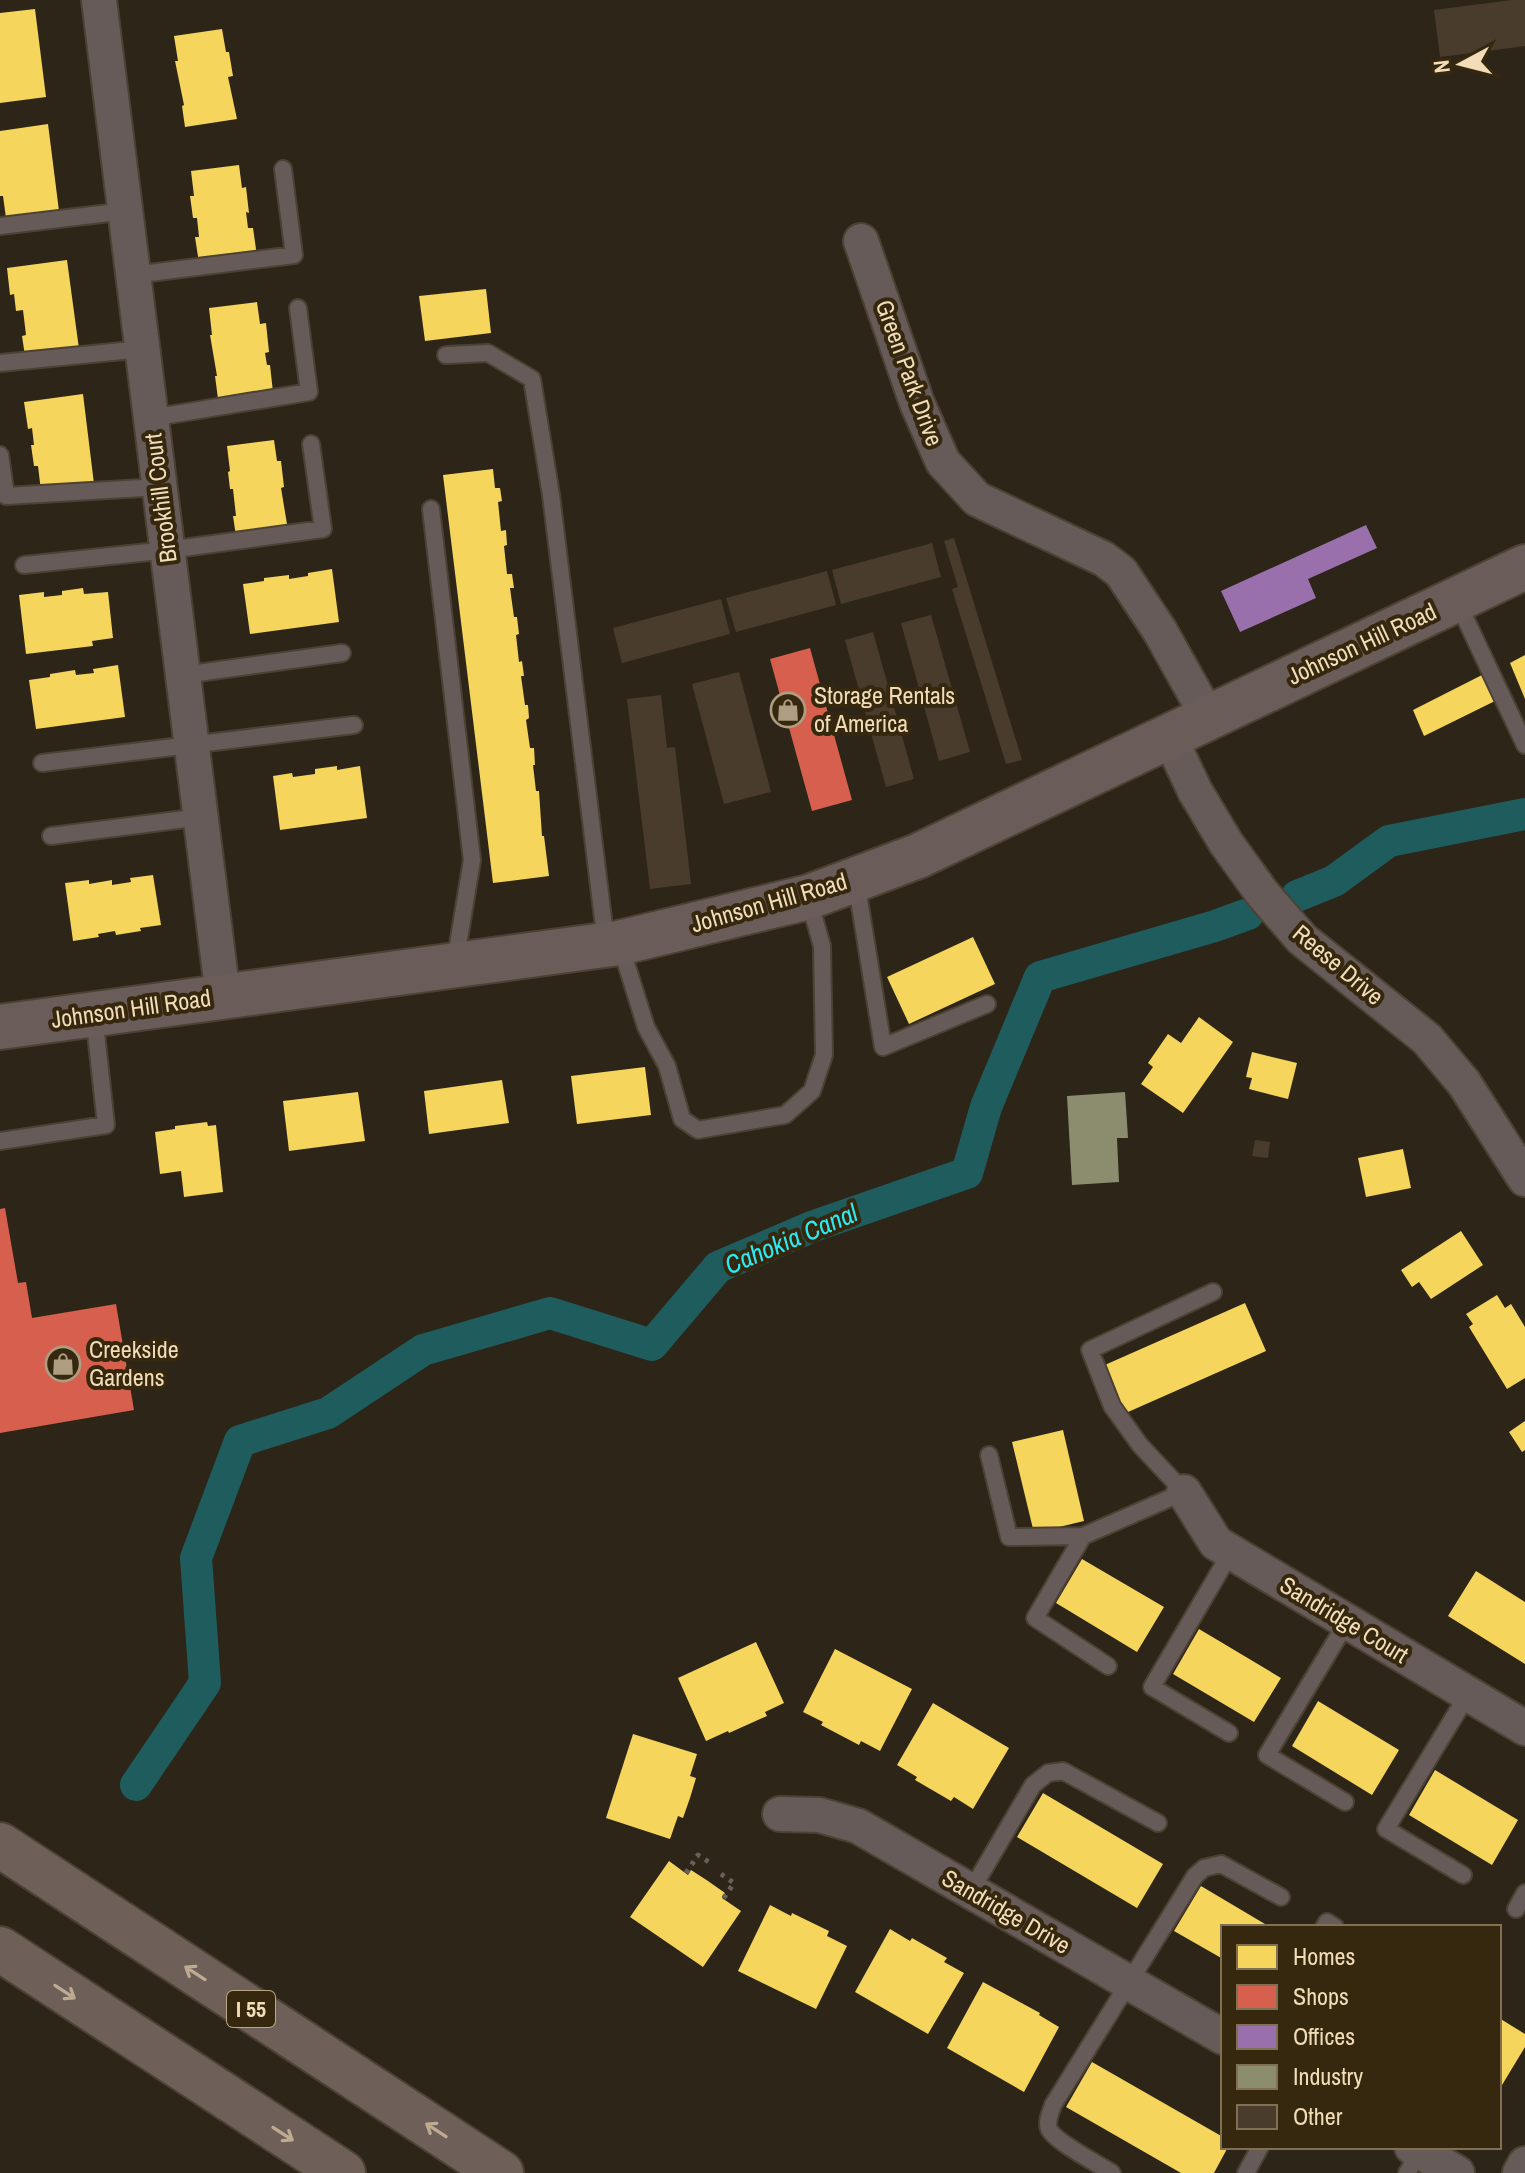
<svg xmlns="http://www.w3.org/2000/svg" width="1525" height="2173" font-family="'Archivo Narrow',sans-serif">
<rect width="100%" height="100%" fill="#2d2518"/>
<path fill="#f6d55c" d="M35,9L46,97L0,103V13Z
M222,29L226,52H229L233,76L228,77L237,119L185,127L182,106L184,105L175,61H178L174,36Z
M48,124L59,211L6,218L3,196H0V131Z
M239,165L242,188L246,187L249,213L246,212L248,228H253L257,256L199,263L195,237H199L197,218H193L190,196H194L191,171Z
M67,260L79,349L25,356L22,336L26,335L23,310L16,311L14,294L10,295L7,268Z
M486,289L491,333L425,341L419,296Z
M257,302L260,324L266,323L269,352L265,353L267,365H270L273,392L218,399L215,376H217L210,335H212L209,308Z
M83,394L94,484L41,491L38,466H34L31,445H34L32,428L28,429L24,402Z
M274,440L277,461H281L284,487L281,488L288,530L236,536L233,516H236L233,489H230L228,472L230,471L227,446Z
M493,469L495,488H500L502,501L498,502L501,531L506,530L507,545L504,546L507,574H512L514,588H510L514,617H517L519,634L516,635L519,662L522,661L524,676H521L525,705H528L529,718L526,720L530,748H534L535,765H533L536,791H539L542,836H544L549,876L493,883L443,475Z
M332,569L339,622L250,634L243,584L264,581V578L289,575V579L308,576V573Z
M83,588L84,594L108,592L113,638L92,641L93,646L26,654L19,595L44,592V597L62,595V591Z
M1525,655V699L1510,663Z
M118,665L125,717L36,729L29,680L50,677V674L75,670L76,675L94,673L93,669Z
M1482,675L1495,701L1424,736L1413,710Z
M337,766V770L360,766L367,818L280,830L273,776L292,773L293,777L315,774V769Z
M153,875L161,925L140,928L141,931L116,935L115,931L98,934L99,937L73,941L65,883L89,880V884L112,880V885L131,882L130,878Z
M973,937L995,984L909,1024L887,977Z
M1199,1017L1233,1042L1183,1113L1141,1084L1153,1067L1148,1063L1168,1034L1181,1043Z
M1252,1052L1297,1063L1288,1099L1249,1089L1252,1078L1246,1077Z
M645,1067L651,1115L577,1124L571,1076Z
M502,1080L509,1123L429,1134L424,1091Z
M358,1092L365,1141L289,1151L283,1101Z
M207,1122L208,1126L216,1125L223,1192L184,1197L181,1171L160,1174L155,1132L175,1129V1126Z
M1403,1149L1411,1188L1366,1197L1358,1158Z
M1461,1231L1483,1265L1431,1299L1419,1282L1412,1287L1401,1270Z
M1497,1295L1505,1308L1511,1304L1525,1327V1378L1507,1389L1469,1327L1473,1324L1466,1314Z
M1245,1303L1266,1351L1119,1416L1098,1368Z
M1525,1421V1450L1522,1452L1509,1432Z
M1063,1430L1084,1521L1034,1533L1012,1442Z
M1082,1559L1164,1607L1137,1652L1056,1603Z
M1476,1571L1525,1602V1664L1448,1616Z
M1199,1629L1281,1678L1254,1722L1173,1674Z
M756,1642L784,1703L765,1712L767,1716L729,1733L728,1731L706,1741L678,1678Z
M835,1649L912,1689L880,1751L861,1741L859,1745L821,1725L823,1722L803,1712Z
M1318,1701L1399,1750L1372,1795L1292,1746Z
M933,1703L1009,1748L973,1809L954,1797L951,1801L915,1780L917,1777L897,1765Z
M633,1734L697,1754L690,1776L696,1778L690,1798L683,1818L678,1816L670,1839L606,1818Z
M1435,1770L1518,1820L1492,1865L1409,1815Z
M1043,1793L1163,1864L1137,1908L1017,1837Z
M669,1861L688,1875L691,1870L708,1881L725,1893L722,1898L741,1911L703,1967L630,1917Z
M1201,1886L1270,1927H1223V1959L1174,1931Z
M770,1905L791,1916L792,1913L829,1931L827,1936L847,1946L816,2009L738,1971Z
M890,1929L910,1941L912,1938L947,1958L944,1962L964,1973L928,2034L855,1992Z
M983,1982L1040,2013L1039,2015L1059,2027L1024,2092L947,2048Z
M1499,2018L1525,2034V2047L1499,2090Z
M1092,2062L1223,2137V2147H1228L1214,2173H1181L1066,2107Z"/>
<path fill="#d6604d" d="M810,648L852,800L812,811L770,659Z
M5,1208L18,1283L26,1282L32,1318L116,1304L134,1410L0,1433V1209Z"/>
<path fill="#9970ab" d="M1366,525L1377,548L1308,579L1316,598L1240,632L1221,591Z"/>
<path fill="#8c8c6e" d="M1125,1092L1128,1138H1117L1119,1182L1072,1185L1067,1096Z"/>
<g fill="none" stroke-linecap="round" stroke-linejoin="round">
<path stroke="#1f5c5e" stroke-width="32" d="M1297,896L1334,881L1389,841L1525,814
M136,1785L205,1683L196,1558L240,1441L328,1413L423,1350L550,1313L652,1345L718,1267L814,1226L967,1173L986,1107L1040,977L1215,926L1248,914"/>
</g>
<path fill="#493c2c" d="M1512,0H1525V46L1440,57L1434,10Z
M954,538L1022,760L1006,764L952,589L958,587L944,541Z
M932,543L941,577L841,604L832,570Z
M827,571L836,605L736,632L726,598Z
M721,599L730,634L622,663L613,628Z
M931,615L970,752L939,761L901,623Z
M873,632L914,779L886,787L845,640Z
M739,672L771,792L724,804L692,684Z
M661,695L667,748L675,747L691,884L650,889L627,699Z
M1255,1140L1270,1142L1268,1158L1252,1156Z"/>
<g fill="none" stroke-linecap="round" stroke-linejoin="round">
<g stroke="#4b4233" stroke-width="20">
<path id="lane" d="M0,226L126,211
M133,275L294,255L283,169
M446,355L488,353L532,379L551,495L606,943
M0,363L143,349
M151,418L309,392L298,308
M0,455L6,496L160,487
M431,509L472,860L455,963
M24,565L168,550L323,529L311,444
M1457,601L1525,745
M183,675L342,653
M42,763L354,725
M51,836L201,817
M856,881L883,1047L987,1004
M620,944L646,1027L667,1066L682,1119L698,1130L785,1115L812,1091L824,1055L822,946L809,900
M0,1141L106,1125L94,1015
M989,1455L1009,1537L1083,1536
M1108,1666L1035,1618L1083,1536L1184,1492L1140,1445L1112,1406L1090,1350L1213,1292
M1229,1733L1152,1687L1231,1552
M1345,1802L1267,1755L1347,1622
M1463,1875L1386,1829L1468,1694
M971,1891L1033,1785L1048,1773L1063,1771L1158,1823
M1516,1909L1525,1893
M1324,1927L1327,1922L1335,1927
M1112,2173C1100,2165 1054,2141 1049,2129C1046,2121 1051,2112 1053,2105L1195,1876L1204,1868L1221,1864L1281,1897
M1246,2173L1260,2147
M1407,2173L1420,2151"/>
</g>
<g stroke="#4b4233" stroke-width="38">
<path id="street" d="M99,0L223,997
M861,241L917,403L943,462L977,499L1104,559L1121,572L1160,631L1208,717
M1169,736L1195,791L1226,843L1262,893L1302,939L1427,1039L1464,1083L1525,1179
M1184,1492L1216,1543L1525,1728
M780,1814L819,1815L858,1826L1223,2037
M1412,2147L1457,2173
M1520,2173L1525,2164"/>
</g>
<g stroke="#4b4233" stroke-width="48">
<path id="secondary" d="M0,1027L619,943L809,897L918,856L1525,567"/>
</g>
<g stroke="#4b4233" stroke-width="48">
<path id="highway" d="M0,1845L501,2173
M0,1949L343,2173"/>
</g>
<path stroke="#6a605b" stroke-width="5" stroke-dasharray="4 6" stroke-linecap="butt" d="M686,1873L698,1855L709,1862
M721,1874L734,1883L723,1899"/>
<use href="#lane" stroke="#675b59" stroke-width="16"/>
<use href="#street" stroke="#675b59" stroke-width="34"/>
<use href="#secondary" stroke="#695c59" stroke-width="44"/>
<use href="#highway" stroke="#6e6059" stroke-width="44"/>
</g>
<defs><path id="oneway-shaft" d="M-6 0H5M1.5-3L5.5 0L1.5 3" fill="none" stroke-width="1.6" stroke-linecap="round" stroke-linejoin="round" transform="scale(2)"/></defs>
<g stroke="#beab92">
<use href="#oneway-shaft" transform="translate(195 1973) rotate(-147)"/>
<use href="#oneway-shaft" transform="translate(65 1992) rotate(33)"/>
<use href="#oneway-shaft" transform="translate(436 2130) rotate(-147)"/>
<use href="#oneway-shaft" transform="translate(283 2134) rotate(33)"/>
</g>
<defs>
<g id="shop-ring" transform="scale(1.8)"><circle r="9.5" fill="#36280f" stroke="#ae9d80" stroke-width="1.5"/><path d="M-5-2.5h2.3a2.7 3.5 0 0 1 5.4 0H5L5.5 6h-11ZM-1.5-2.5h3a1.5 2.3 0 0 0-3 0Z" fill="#ae9d80"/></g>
</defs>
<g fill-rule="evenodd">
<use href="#shop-ring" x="788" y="710"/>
<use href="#shop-ring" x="63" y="1364"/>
</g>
<g text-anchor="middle" stroke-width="8" stroke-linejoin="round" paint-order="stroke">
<rect fill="#36280f" stroke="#baa785" stroke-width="2" x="227" y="1991" width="48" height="36" rx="6"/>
<g font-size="22" font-weight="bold" fill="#f3ddb8">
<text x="251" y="2017">I 55</text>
</g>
<g font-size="24" fill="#f3ddb8" stroke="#36280f">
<text transform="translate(909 373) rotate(70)" y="8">Green Park Drive</text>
<text transform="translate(161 498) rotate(-97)" y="8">Brookhill Court</text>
<text transform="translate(1362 644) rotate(-25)" y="8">Johnson Hill Road</text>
<text transform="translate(769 903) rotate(-16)" y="8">Johnson Hill Road</text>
<text transform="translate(1338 965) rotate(40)" y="8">Reese Drive</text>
<text transform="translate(131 1009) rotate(-8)" y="8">Johnson Hill Road</text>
<text transform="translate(1344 1620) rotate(31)" y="8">Sandridge Court</text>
<text transform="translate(1006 1912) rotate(30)" y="8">Sandridge Drive</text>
</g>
<g font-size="24" fill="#f3ddb8" stroke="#36280f" text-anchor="start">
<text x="814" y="704">Storage Rentals<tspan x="814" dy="28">of America</tspan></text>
<text x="89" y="1358">Creekside<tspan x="89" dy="28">Gardens</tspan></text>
</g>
<g font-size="26" font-style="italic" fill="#2bebf5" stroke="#36280f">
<text transform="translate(791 1239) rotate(-23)" y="9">Cahokia Canal</text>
</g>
</g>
<rect x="1221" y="1925" width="280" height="224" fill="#36280f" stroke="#827053" stroke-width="2"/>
<rect x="1237" y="1945" width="40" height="24" fill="#f6d55c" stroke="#827053" stroke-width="2"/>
<text x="1293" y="1965" font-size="24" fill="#f3ddb8">Homes</text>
<rect x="1237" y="1985" width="40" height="24" fill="#d6604d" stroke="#827053" stroke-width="2"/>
<text x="1293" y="2005" font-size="24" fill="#f3ddb8">Shops</text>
<rect x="1237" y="2025" width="40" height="24" fill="#9970ab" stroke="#827053" stroke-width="2"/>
<text x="1293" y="2045" font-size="24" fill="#f3ddb8">Offices</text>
<rect x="1237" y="2065" width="40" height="24" fill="#8c8c6e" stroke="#827053" stroke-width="2"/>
<text x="1293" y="2085" font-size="24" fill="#f3ddb8">Industry</text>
<rect x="1237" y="2105" width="40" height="24" fill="#493c2c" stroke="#827053" stroke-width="2"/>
<text x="1293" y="2125" font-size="24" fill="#f3ddb8">Other</text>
<g transform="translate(1461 64) rotate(263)" stroke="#36280f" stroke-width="6" paint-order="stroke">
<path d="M0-6L14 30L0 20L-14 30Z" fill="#f3ddb8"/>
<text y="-12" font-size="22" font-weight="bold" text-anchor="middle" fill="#f3ddb8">N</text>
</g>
</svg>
